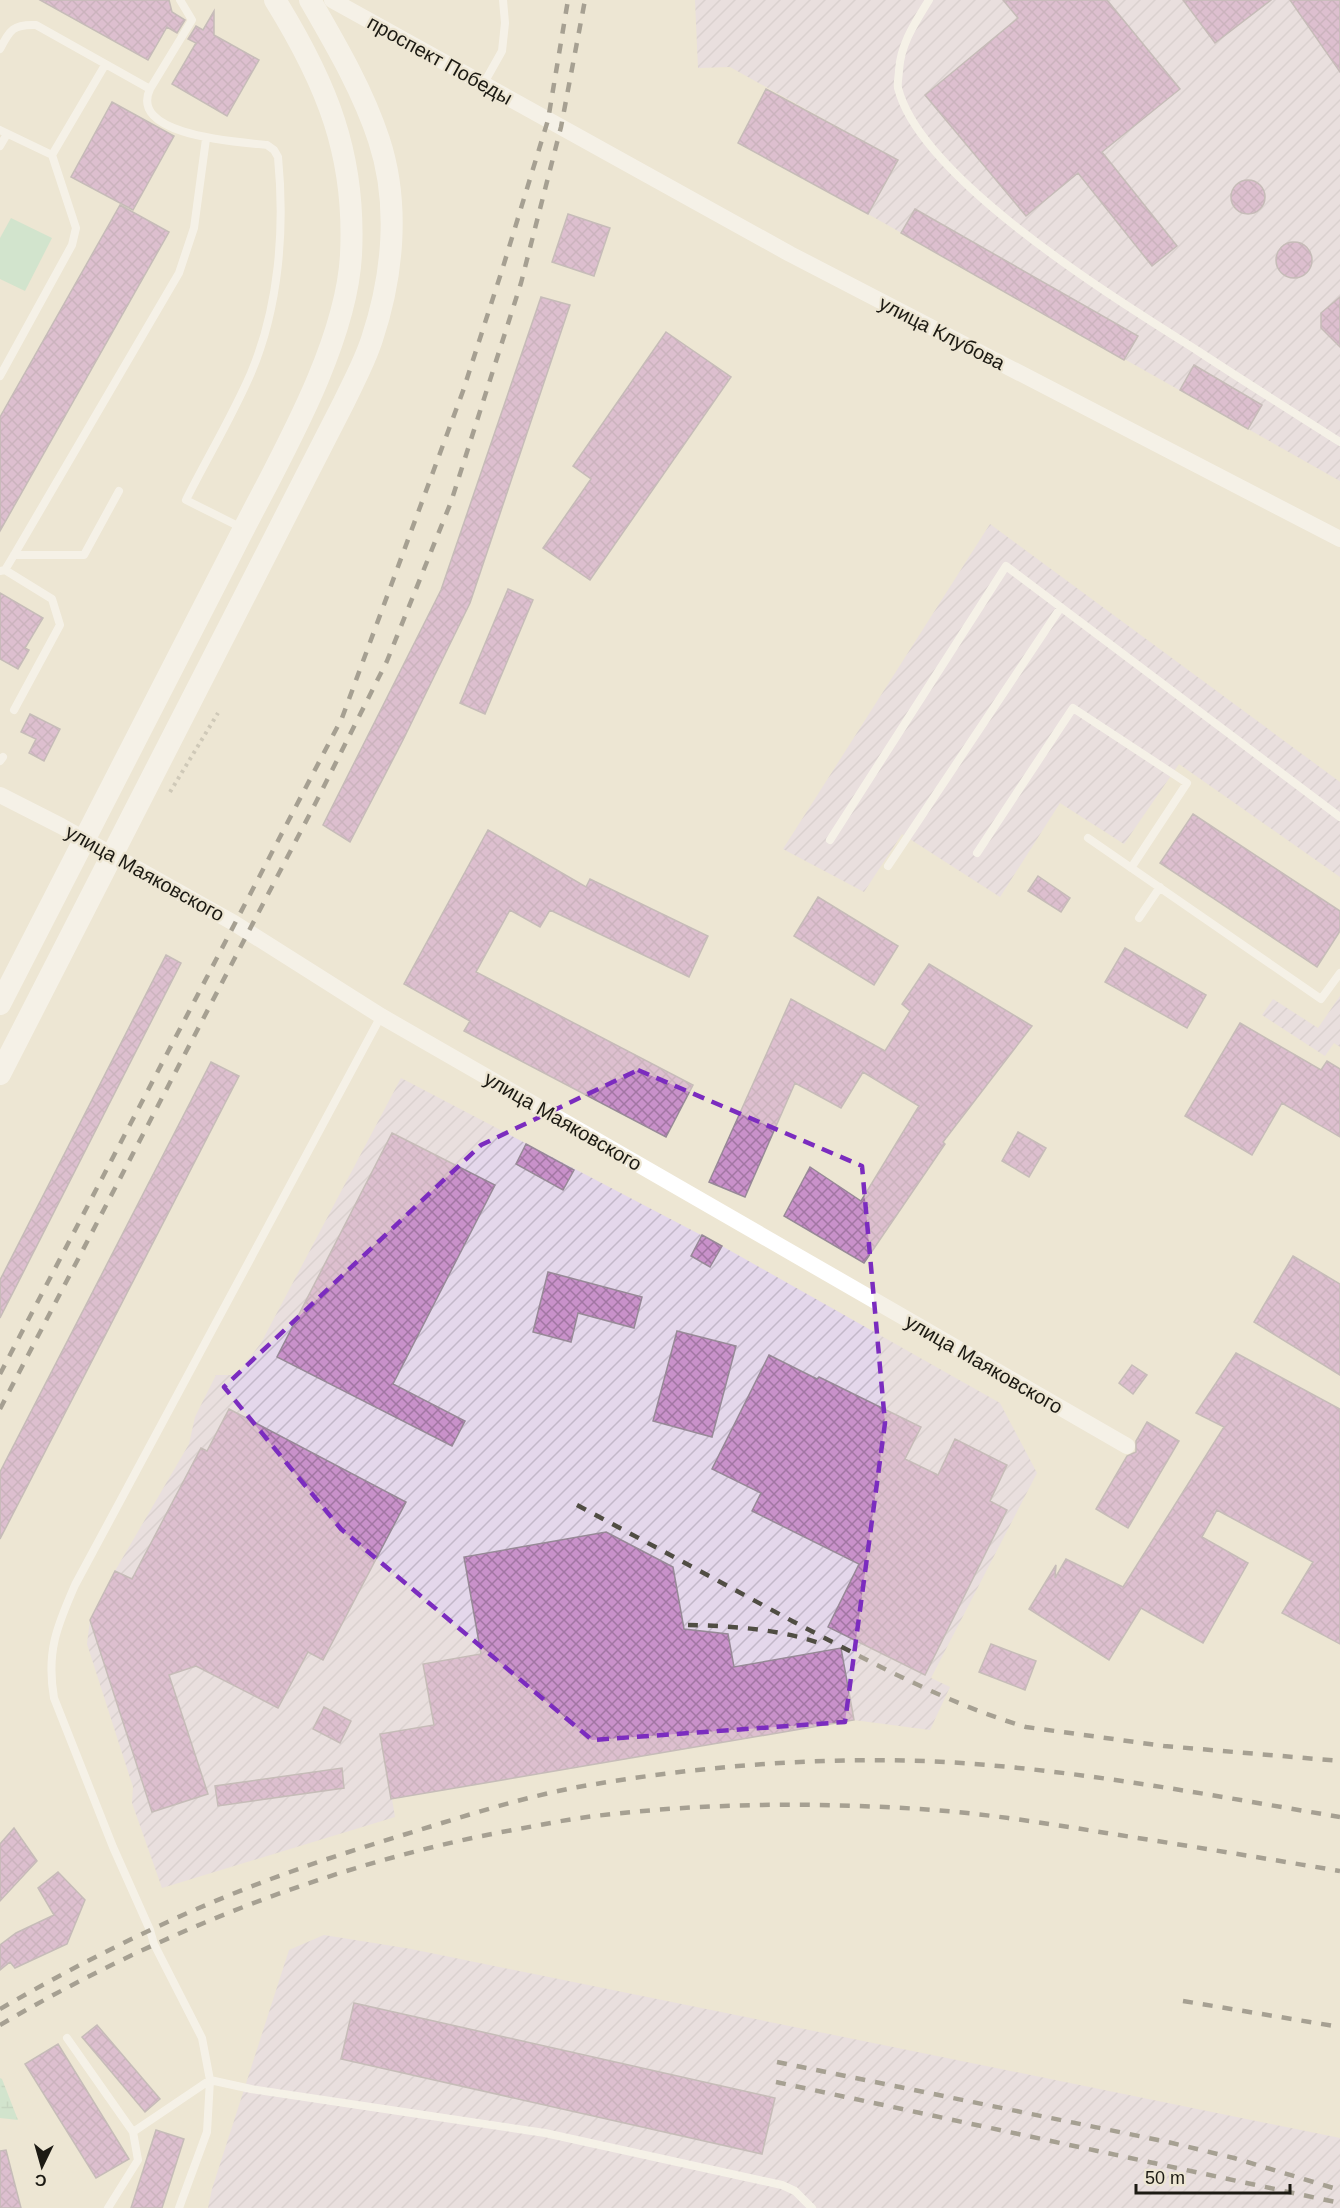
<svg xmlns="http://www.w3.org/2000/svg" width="1340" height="2208" font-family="Arial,sans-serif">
<defs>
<pattern id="industrial-furrows" width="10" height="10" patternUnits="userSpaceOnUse" patternTransform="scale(1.5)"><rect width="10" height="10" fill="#e4d7eb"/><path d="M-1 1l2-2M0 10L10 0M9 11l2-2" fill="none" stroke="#c3b8c9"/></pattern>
<pattern id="wetland-marsh" width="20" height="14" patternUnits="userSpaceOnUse" patternTransform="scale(1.5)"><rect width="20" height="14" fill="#b2e3c5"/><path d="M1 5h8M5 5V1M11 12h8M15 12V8" fill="none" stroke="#98c2a8"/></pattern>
<pattern id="building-cross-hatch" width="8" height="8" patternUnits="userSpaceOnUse" patternTransform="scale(1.5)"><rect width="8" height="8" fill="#c991ca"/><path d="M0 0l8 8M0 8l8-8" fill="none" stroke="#a276a3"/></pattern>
</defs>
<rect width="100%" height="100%" fill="#ede6d3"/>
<path fill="url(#industrial-furrows)" d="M695,0H1340V481L868,214L897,160L730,67L698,68Z
M990,524L1340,782V877L1179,764L1124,844L1060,803L1000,897L902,834L864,892L783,849Z
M1340,996V1047L1334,1043L1325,1056L1262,1015L1273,999L1318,1028Z
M401,1078L722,1246L1000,1403L1037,1473L931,1678L950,1687L930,1730L854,1720L392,1799L395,1817L162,1888L132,1803L133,1787L87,1644L90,1620L115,1571L189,1444L195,1417L216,1375H236L261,1343Z
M324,1935L411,1949L1340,2138V2208H208L212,2189L289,1950Z"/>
<path fill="#b2e3c5" d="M11,218L52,238L25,291L0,279V238Z"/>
<path fill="url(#wetland-marsh)" d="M0,2078L2,2079L18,2120L0,2118Z"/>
<path fill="url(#building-cross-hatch)" stroke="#978997" stroke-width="1.5" d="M40,0H169L172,12L185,20L177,33L167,27L148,60Z
M1003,0H1107L1180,89L1102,152L1177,246L1152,266L1078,173L1026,216L925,95L1018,18Z
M1183,0H1271L1215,43Z
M1290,0H1340V72Z
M214,11V35L259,60L227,116L172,84L196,43L188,39L196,26L203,30Z
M766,89L898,160L868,214L738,143Z
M112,102L174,136L133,210L71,177Z
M1231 197a17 17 0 1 1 34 0a17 17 0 1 1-34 0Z
M120,205L169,232L0,531V417Z
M915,209L1138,336L1124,360L901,233Z
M568,214L610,228L594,276L552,262Z
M1276 260a18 18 0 1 1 36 0a18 18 0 1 1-36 0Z
M541,297L570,305L470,603L403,740L350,842L323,825L441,590Z
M1340,297V347L1321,328V313Z
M666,332L731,377L590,580L543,548L591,479L573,466Z
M1194,365L1262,405L1248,429L1180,390Z
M508,589L533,600L485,714L460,703Z
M0,593L43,618L25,648L29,650L18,669L0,659Z
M30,714L60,729L44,761L29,753L36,739L21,732Z
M1193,814L1340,911V931L1317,967L1160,863Z
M488,830L586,887L590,879L708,936L689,977L550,910L540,927L510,910L476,972L693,1085L666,1137L464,1031L470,1021L404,984Z
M1038,876L1070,898L1061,912L1028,891Z
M818,897L898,946L874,985L794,936Z
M1125,948L1206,995L1187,1028L1105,982Z
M166,955L181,963L0,1318V1280Z
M929,964L1032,1026L943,1142L945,1144L864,1263L784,1216L810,1167L861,1201L919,1106L863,1072L841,1108L795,1083L745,1197L709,1182L791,999L885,1051L910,1011L902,1004Z
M1240,1023L1321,1070L1327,1061L1340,1069V1137L1282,1103L1252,1155L1185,1116Z
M211,1062L239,1076L0,1539V1472Z
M1018,1132L1046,1148L1029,1177L1002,1161Z
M392,1133L495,1185L393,1384L465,1421L452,1446L277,1357Z
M526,1144L574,1170L563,1190L516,1164Z
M702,1235L722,1246L710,1267L691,1256Z
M1293,1256L1340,1284V1375L1254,1322Z
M548,1272L642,1297L634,1328L578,1313L571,1342L533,1332Z
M677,1331L736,1346L712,1437L653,1421Z
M1236,1353L1340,1409V1644L1282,1613L1313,1562L1217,1510L1202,1537L1248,1563L1203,1643L1141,1608L1109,1660L1029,1609L1056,1565L1055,1578L1066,1559L1123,1587L1224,1427L1196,1413Z
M769,1355L817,1379L819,1377L921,1427L905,1459L938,1475L955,1439L1007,1465L990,1501L1007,1510L925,1675L828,1627L859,1564L752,1511L761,1493L712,1469Z
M1132,1365L1147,1375L1133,1394L1119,1383Z
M229,1409L406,1502L323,1660L308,1652L278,1708L196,1666L169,1675L208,1794L152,1812L90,1620L115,1571L132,1579L201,1448L207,1451Z
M1147,1422L1179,1441L1128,1528L1096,1509L1127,1456L1136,1452V1441Z
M606,1532L673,1567L684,1629L728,1634L734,1667L841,1648L854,1720L391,1799L380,1734L434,1725L423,1664L481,1654L464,1557Z
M991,1644L1036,1661L1025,1690L979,1672Z
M324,1707L351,1721L340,1743L313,1729Z
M342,1768L344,1788L218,1806L215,1786Z
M14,1828L37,1861L0,1901V1844Z
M58,1872L85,1900L67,1944L15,1968L10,1962L0,1970V1945L16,1933L54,1915L38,1888Z
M354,2003L775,2098L762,2154L341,2059Z
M97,2025L160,2099L145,2112L82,2037Z
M58,2044L129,2159L96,2178L25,2064Z
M156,2130L184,2139L162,2208H131Z
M6,2150L21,2208H0V2151Z"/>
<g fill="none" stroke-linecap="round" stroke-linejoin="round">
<path stroke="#aba697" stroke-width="4" stroke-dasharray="3 4.5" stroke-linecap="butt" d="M170,792L218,713"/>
<path stroke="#fff" stroke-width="8" d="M929,0C915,23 901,43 899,70C899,76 897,83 898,88C921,180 1119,301 1198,351C1245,382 1293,412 1340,442
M0,49C10,30 13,24 36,25L150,89L192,20L180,0
M484,83L502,51L505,23L503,0
M150,89C128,136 240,142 267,145L274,150L278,157C285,229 279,307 251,373C232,417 207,458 186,500L242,528
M0,130L52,155L76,228L72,245L0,376
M0,146L7,134
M52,155L105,65
M14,555H84L119,491
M5,570L52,599L60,625L14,710
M0,571L5,570L14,555L179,273L194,228L206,139
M0,761L3,757
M1088,838L1321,999L1340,973
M830,840L1006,566L1340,817
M977,853L1073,708L1187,783L1131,868
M888,866L1061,607
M1139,918L1160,887
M67,2038L133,2132L210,2080L251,2089L545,2133L782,2185L795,2191L812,2208
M108,2208L138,2160L133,2132
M179,2208L207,2132L210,2080L202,2038L154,1944L150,1930L113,1847L54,1698C46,1652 57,1626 75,1585L381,1016"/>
<path stroke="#fff" stroke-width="16" d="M332,0L790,254L1340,539
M0,795L61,826L234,923L381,1016L1127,1446"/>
<path stroke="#fff" stroke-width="22" d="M0,1004C77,851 157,699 235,546C277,463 346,348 351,255C356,155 327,84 275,0
M0,1074L344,402C354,381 365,361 372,339C393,276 400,204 379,140C363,91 336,45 310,0"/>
<path stroke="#504d43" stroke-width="4.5" stroke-dasharray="10 10" stroke-linecap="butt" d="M0,1374L342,718L463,391L503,267L548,120L568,0
M0,1409L315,804L387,661L451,502L521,283L561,127L585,0
M577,1505C650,1544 722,1583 794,1622C869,1661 945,1703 1026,1727L1164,1746L1340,1761
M688,1625C732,1626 780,1629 822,1644
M1183,2001L1340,2027
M0,2009C92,1956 189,1908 290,1872C331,1857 374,1844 416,1831C468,1815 524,1797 578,1787C692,1767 809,1757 925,1761C1064,1767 1203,1794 1340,1817
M0,2025C161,1931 335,1862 518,1829C541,1825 564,1820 587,1817C697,1803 810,1802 920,1809C982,1813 1045,1823 1106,1833C1184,1845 1262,1858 1340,1871
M777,2062L1168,2142L1234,2158L1340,2190
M776,2082L1340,2203"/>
</g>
<path d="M0 0H1340V2208H0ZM638,1070L862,1166L885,1423L845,1722L592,1740L341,1529L224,1387L481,1145Z" fill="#ede6d3" fill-opacity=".55" fill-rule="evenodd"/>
<path fill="none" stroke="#7b2cbf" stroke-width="4.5" stroke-dasharray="12 8" stroke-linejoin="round" d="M638,1070L862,1166L885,1423L845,1722L592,1740L341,1529L224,1387L481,1145Z"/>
<g text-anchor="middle" stroke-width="4.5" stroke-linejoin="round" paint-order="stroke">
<g font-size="20" fill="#1c1a13" stroke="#ede6d3">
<text transform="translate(440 60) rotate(29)" y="7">проспект Победы</text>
<text transform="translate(942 333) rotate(27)" y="7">улица Клубова</text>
<text transform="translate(145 873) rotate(29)" y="7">улица Маяковского</text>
<text transform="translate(563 1121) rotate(30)" y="7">улица Маяковского</text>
<text transform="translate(984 1364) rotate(30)" y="7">улица Маяковского</text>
</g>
</g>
<g transform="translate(42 2166) rotate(185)" stroke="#ede6d3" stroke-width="4.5" paint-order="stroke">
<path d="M0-4.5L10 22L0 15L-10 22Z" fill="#1c1a13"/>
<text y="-9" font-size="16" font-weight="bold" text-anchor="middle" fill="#1c1a13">С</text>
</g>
<path d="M1136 2184v9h154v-9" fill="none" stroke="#1c1a13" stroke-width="3"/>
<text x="1145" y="2184" font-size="18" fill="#1c1a13" stroke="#ede6d3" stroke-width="4.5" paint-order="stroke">50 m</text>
</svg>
